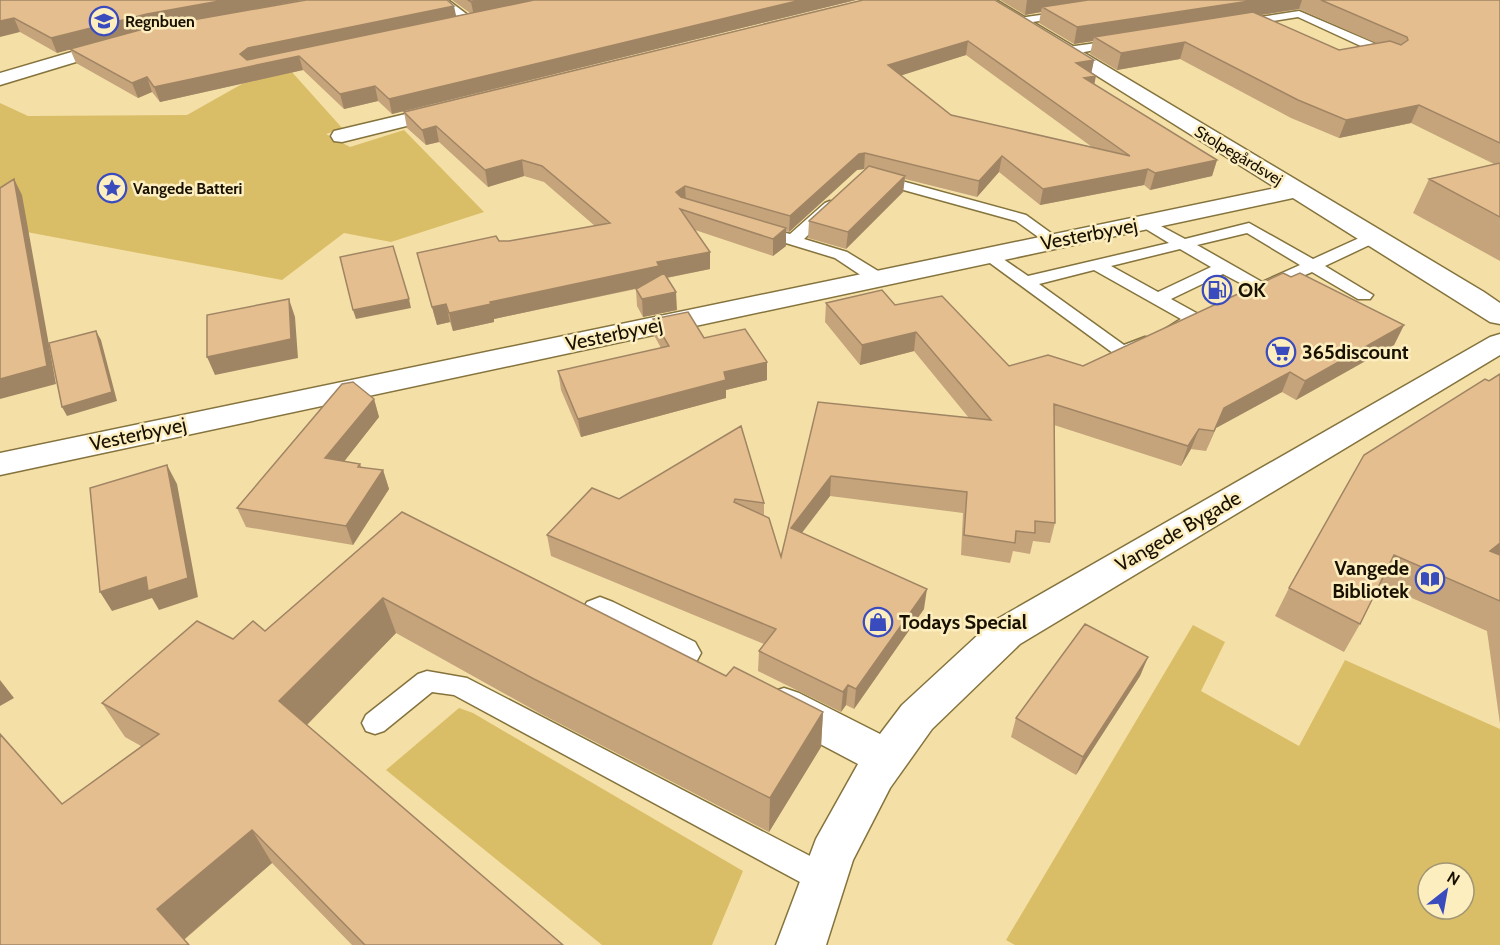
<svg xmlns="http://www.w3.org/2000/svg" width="1500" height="945" font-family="Cabin,sans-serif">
<rect width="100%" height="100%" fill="#f4e0a7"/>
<path fill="#dabd67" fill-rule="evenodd" d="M291,71L343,129L326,134L350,147L404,130L484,212L391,242L344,233L282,280L0,227V103L28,116L187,115L249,80Z
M1193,625L1225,642L1201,691L1299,746L1345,660L1500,729V945H1015L1006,940ZM1428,873H1464V909H1428Z
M459,708L473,713L743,871L712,945H602L386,770Z"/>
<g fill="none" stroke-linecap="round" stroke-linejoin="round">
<g stroke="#85733d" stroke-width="3">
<path id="service" d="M436,0H448L477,22L475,24H467Z
M1069,11L1073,12V16L1019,24L1013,21L1019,18Z
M1299,11L1397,53L1399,56L1393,60L1389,59L1298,17L1241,26L1235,23L1241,20Z
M1118,40L1122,41V45L1068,55L1062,51L1068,47Z
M876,174L1026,215L1062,241L1054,246L1048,244L1016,221L871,181L869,178Z
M830,201L838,206L835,209L804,239L847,252L883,274L885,278L883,282H871L835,258L776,240L774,237L782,232L790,234L825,203Z
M1146,218L1185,239L1249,223L1313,259L1368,234H1380L1382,237L1380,240L1325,266L1373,295L1370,299H1358L1312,272L1261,294L1223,274L1171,299L1200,315L1203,319L1200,323L1180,333H1168L1165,329L1181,319L1094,270L1039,284L1124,345L1145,337L1151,338L1154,342L1151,346L1129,356H1117L979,255L987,250L993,252L1028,276L1169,243L1141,226L1138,223L1141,220ZM1247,233L1300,265L1262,282L1197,245ZM1180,249L1211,267L1158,292L1111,266Z
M427,671L467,678L835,869L839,879L835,889L824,893L813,889L454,695L432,692L384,731L375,734L366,731L362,723L366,715L418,674Z"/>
</g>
<g stroke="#85733d" stroke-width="3">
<path id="minor" d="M976,0H996L1484,292L1500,303V324L1490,322L1293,198L0,475V453L1276,188Z
M116,39L122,40L125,44L122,48L0,85V73Z
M448,104L455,106L458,110L455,114L342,142L334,141L331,136L334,131Z
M1500,334V355L1020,644L932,729L890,788L853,860L826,945H776L816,839L858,764L769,717L763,705L769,693L784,688L799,693L880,734L902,705L992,622L1490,337Z
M600,597L613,602L695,642L701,653L695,664L681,669L667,664L587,622L581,612L587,602Z"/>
</g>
<use href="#service" fill="#fff" fill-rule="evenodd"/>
<use href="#minor" fill="#fff" fill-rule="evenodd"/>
</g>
<path fill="#c5a37b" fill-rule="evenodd" d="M0,0H303L214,16H456L470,13L452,0H856L392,114L378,101L344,109L303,70L160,102L152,92L138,98L76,63L70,49L57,53L20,32Z
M863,0L1094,60L1091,72L1094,84L1217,160L1212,176L1150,190L1144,185L1040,205L999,172L977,197L905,179L903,192L846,249L808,238L809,221L866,169H864L857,170L789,232L786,231V246L773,256L695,230L710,252V269L667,278L677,310L643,317L637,306L636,289L494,319V322L453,331L450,322L437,325L417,253L499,241H509L595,226L544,182L524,176L488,187L439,142L426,145L407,128L404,112ZM966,55L1092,147L951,115L901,75Z
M1000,0H1500V261L1413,213L1429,179L1494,164L1411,123L1339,138L1291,118L1180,59L1117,70L1090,54L1093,41L1074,44L1039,23L1041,12L1025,15ZM1299,9L1376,43L1339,50L1260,15Z
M826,303L895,305L1009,366H1083L1404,325L1394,345L1296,400L1282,392L1216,428L1206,451L1191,449L1181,466L1054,425L1055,523L1050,543L1033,541L1030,554L1013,551L1010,563L961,555L963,513L830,496L802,533L924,609L854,709L846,705L841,712L758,671L759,651L764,644L551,556L547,535L619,499L741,426L764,503V515L781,557L818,402L969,418L914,351L860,365L825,322Z
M653,319L704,338L767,380L726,390V398L581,437L561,390L558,371L661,348L655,337Z
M1500,374V724L1487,631L1380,584L1360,624L1344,652L1275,616L1289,588L1489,381Z
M374,399L379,417L344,461L360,464L362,468L383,470L389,489L353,545L246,527L237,508Z
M402,512L726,676L823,712L821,747L769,832L541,714L396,633L307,725L563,945H352L272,863L184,940L62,804L141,746L125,737L102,703L233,639L265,631Z
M1148,657L1140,676L1076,775L1011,737L1016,718Z"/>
<path fill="#a08564" d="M225,0H303L152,28L57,53L51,38L147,14Z
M481,0H548L474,16L471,2Z
M801,0H856L392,114L389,99Z
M1027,0H1112L1042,7L1041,12L1025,15Z
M1256,0H1302L1299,9L1099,40L1094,37L1093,41L1074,44L1077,27Z
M454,6L457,20L299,56L303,70L160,102L154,87L240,54L248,48Z
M14,18L20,32L0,37V21Z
M968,41L966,55L887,80L888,65Z
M1185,42L1180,59L1117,70L1121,53Z
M1094,60L1091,75L1076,63Z
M1096,76L1093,91L1084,78Z
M147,77L152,92L138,98L132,83Z
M375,86L378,101L344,109L340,94Z
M1419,105L1411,123L1339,138L1346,120Z
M436,126L439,142L426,145L422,130Z
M865,153L864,169L857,170L789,232L790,216L859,154Z
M1002,156L999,172L977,197L979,181Z
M522,160L524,176L488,187L485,170Z
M1217,160L1212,176L1150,190L1155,173Z
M1148,169L1144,185L1040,205L1043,189Z
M905,176L903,192L846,249L848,232Z
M14,179L22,195L56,384L0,399V379Z
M685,186L686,202L677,209L676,192Z
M786,228V246L773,256V239Z
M710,252V269L660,279L661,283L494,319V322L453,331L449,313L490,302L657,262Z
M676,292L677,310L643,317L642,299Z
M289,299L295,317L298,358L215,375L207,357Z
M409,299L411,308L356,319L353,310Z
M446,304L450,322L437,325L432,307Z
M1404,325L1394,345L1296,400L1305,381Z
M96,331L101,340L117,401L67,416L62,407Z
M916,332L914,351L860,365L862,345Z
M767,362V380L726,390V398L581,437L578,419L724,372Z
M1290,372L1282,392L1216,428L1206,451L1224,408Z
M374,399L379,417L332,477L325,458Z
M1199,429L1191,449L1181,466L1188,446Z
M167,465L177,484L198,597L159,610L152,598L112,611L100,592Z
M383,470L389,489L353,545L346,526Z
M831,476L830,496L790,548L791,528Z
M1500,543V555L1490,551Z
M927,589L924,609L854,709L856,689Z
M383,598L396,633L296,736L279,701Z
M1148,657L1140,676L1076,775L1083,757Z
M0,680L14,698L0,706Z
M848,685L846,705L841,712L843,692Z
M823,712L821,747L769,832L770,798Z
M252,830L272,863L182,941L157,909Z"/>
<path fill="#e5be8f" stroke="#a08564" stroke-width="1.5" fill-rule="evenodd" d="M0,0H225L147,14L51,38L14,18L0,21Z
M306,0H447L454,6L248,48L240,54L247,60L534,0H801L389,99L375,86L340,94L299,56L154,87L147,77L132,83L70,49L147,28Z
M468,0H481L471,2Z
M863,0H995L1094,60L1076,63L1096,76L1084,78L1217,160L1155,173L1148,169L1043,189L1002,156L979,181L865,153L859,154L790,216L685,186L676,192L681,197L786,228L773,239L680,209L710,252L657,262L659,266L490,302L491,304L449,313L446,304L432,307L417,253L496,236L499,241H509L610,223L542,166L522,160L485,170L436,126L422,130L404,112ZM968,41L1130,156L951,115L888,65Z
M1088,0H1256L1077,27L1042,7Z
M1321,0H1500V143L1419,105L1346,120L1298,100L1185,42L1121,53L1094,37L1253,12L1339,50L1390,41L1401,45L1408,40L1407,37Z
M1500,163V217L1429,179Z
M869,166L905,176L848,232L809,221Z
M14,179L47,366L0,379V188Z
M393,246L409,299L353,310L340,257Z
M664,273L676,292L642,299L636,289Z
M1283,273L1291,277L1300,273L1404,325L1305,381L1290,372L1224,408L1214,431L1199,429L1188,446L1054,404L1055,523L1035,521V533L1016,531L1015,543L964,535L967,492L831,476L791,528L927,589L856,689L848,685L843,692L759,651L776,629L547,535L592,488L619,499L741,426L764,503L735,499L734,502L769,518L781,557L818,402L991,420L916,332L862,345L826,303L882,290L895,305L942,296L1009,366L1048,355L1083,366Z
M289,299L291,339L207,357V315Z
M688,312L704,338L745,329L767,362L724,372L726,380L578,419L558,371L669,346L653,319Z
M96,331L112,392L62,407L49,343Z
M1500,374V543L1490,551L1500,555V601L1394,555L1360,624L1289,588L1364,455L1485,379L1489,381Z
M353,382L374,399L325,458L360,464L358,467L383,470L346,526L237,508L342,384Z
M167,465L188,578L148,591L146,577L100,592L90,488Z
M402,512L726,676L734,667L823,712L770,798L534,679L383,598L279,701L563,945H365L252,830L157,909L189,945H0V734L62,804L159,734L102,703L197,621L233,639L253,621L265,631Z
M1085,624L1148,657L1083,757L1016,718Z"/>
<defs>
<g id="school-ring" transform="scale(1.5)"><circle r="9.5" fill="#fdeec0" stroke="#3a4bbe" stroke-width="1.5"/><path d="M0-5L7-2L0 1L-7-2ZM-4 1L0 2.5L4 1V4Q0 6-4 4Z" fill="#3a4bbe"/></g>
<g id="sight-ring" transform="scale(1.5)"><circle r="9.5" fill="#fdeec0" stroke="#3a4bbe" stroke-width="1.5"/><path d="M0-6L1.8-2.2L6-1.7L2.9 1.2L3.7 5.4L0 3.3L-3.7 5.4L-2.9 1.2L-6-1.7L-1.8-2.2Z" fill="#3a4bbe"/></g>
<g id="fuel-ring" transform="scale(1.5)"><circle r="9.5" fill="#fdeec0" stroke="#3a4bbe" stroke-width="1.5"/><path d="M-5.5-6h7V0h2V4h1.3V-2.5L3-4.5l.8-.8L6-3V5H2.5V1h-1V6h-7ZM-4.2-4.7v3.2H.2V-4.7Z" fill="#3a4bbe"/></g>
<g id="supermarket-ring" transform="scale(1.5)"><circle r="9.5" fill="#fdeec0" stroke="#3a4bbe" stroke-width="1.5"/><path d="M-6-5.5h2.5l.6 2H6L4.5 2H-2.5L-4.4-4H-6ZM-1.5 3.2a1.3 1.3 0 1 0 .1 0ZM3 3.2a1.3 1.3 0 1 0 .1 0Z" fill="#3a4bbe"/></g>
<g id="library-ring" transform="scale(1.5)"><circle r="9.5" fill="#fdeec0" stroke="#3a4bbe" stroke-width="1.5"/><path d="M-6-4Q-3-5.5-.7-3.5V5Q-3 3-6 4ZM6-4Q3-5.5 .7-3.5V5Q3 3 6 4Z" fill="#3a4bbe"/></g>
<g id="shop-ring" transform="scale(1.5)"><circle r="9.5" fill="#fdeec0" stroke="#3a4bbe" stroke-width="1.5"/><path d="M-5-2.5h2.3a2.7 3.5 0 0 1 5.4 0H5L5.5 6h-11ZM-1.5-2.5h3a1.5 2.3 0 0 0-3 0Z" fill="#3a4bbe"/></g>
</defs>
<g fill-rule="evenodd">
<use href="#school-ring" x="104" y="21"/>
<use href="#sight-ring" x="112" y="188"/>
<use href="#fuel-ring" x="1217" y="290"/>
<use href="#supermarket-ring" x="1281" y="352"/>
<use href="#library-ring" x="1430" y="579"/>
<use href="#shop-ring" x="878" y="622"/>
</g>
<g text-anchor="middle" stroke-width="5" stroke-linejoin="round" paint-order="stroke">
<g font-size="16" font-weight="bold" fill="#181100" stroke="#fdeec0" text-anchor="start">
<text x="125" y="27">Regnbuen</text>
<text x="133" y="194">Vangede Batteri</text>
</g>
<g font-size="16" fill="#181100" stroke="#fdeec0">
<text transform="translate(1239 155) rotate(31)" y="6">Stolpegårdsvej</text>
</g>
<g font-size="20" fill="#181100" stroke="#fdeec0">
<text transform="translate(1089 234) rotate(-11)" y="7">Vesterbyvej</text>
<text transform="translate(614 334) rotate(-12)" y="7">Vesterbyvej</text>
<text transform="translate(138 434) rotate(-12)" y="7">Vesterbyvej</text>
<text transform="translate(1178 531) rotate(-30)" y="7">Vangede Bygade</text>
</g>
<g font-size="20" font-weight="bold" fill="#181100" stroke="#fdeec0" text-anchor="start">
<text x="1238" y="297">OK</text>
<text x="1302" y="359">365discount</text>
<text x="1409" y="575" text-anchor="end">Vangede<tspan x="1409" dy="23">Bibliotek</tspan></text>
<text x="899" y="629">Todays Special</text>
</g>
</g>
<g transform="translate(1446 891) rotate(31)"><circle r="28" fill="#fdeec0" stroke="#a19673" stroke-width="1.5"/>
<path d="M0-4.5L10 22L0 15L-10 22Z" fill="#3a4bbe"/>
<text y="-9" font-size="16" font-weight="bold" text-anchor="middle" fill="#181100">N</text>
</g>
</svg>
